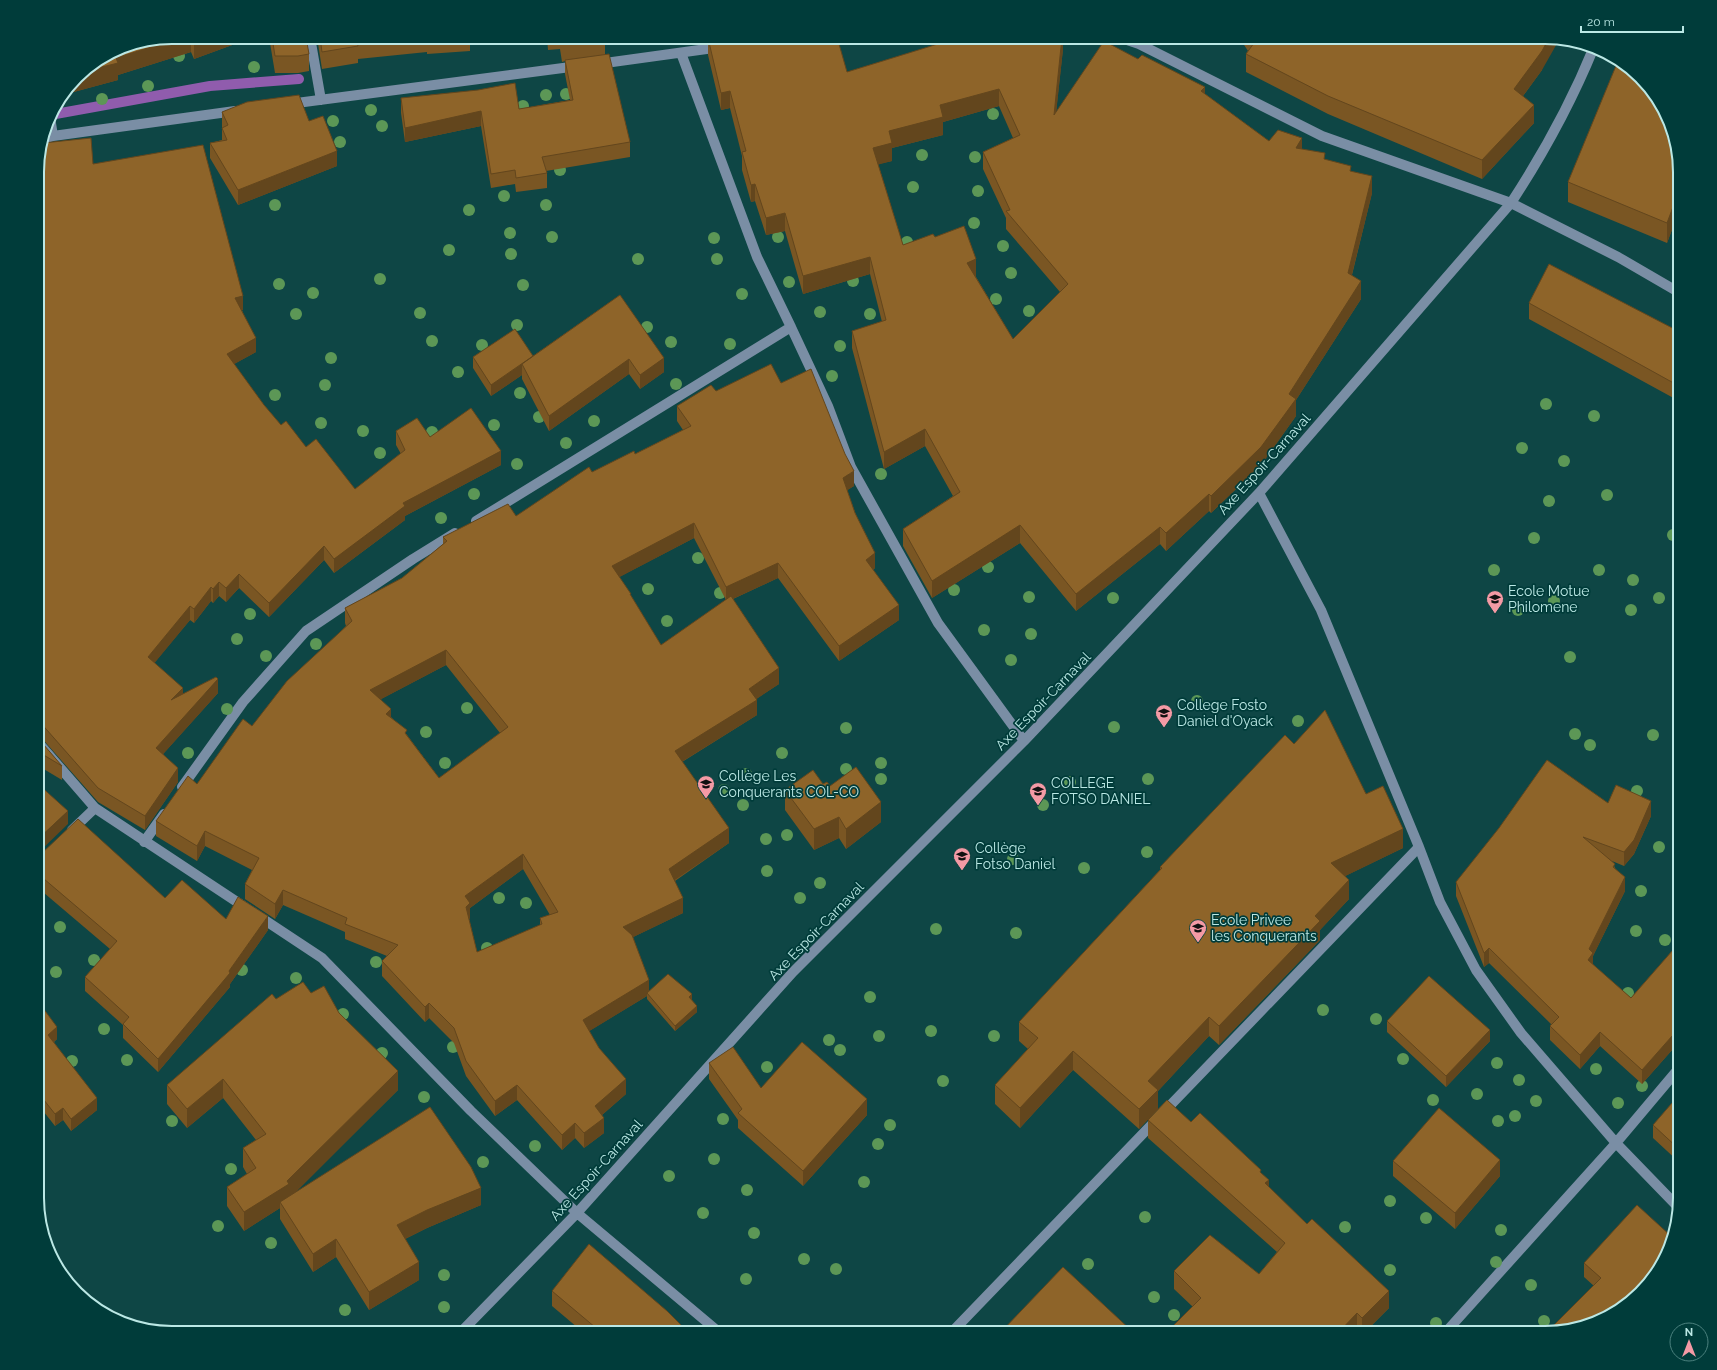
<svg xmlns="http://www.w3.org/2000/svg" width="1717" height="1370" font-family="Raleway,sans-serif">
<rect width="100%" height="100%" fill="#0e4645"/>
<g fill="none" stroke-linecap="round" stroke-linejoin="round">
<path stroke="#905cad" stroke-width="10" d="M50,115L210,86L299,79"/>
<path stroke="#7a8ea5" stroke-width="10" d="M310,37L321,100
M1118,37L1139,44L1322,136L1511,203L1618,257L1680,293
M598,64L721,47
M289,104L578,66
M50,117L53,136
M44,139L53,136L235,111
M791,327L828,406L851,467L938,623L1024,741
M1259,493L1321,610L1419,847L1440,902L1476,970L1521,1033L1616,1143L1678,1207
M476,521L791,327L757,257L681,53
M37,741L95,808L322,958L471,1111L577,1213L720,1333
M182,787L243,702L306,631L413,559L455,533
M72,830L95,808
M144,842L164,814
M460,1333L577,1213L793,972L1024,741L1259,493L1511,203C1543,154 1572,101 1594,47
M951,1333L1419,847
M1445,1333L1616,1143L1680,1067"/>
</g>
<g fill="#5c9756">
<circle cx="179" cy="56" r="6"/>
<circle cx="254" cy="67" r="6"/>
<circle cx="148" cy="86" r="6"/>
<circle cx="566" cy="94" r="6"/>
<circle cx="546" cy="95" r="6"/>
<circle cx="102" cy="99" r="6"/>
<circle cx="523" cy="106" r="6"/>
<circle cx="371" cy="110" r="6"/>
<circle cx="993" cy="114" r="6"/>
<circle cx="333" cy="121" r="6"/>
<circle cx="382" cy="126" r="6"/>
<circle cx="340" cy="142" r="6"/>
<circle cx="922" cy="155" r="6"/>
<circle cx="975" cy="157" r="6"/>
<circle cx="560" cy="170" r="6"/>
<circle cx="913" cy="187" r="6"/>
<circle cx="978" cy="191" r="6"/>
<circle cx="504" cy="196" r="6"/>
<circle cx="275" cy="205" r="6"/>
<circle cx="546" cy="205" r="6"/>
<circle cx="469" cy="210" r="6"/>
<circle cx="974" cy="223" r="6"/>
<circle cx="510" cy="233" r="6"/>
<circle cx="552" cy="237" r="6"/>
<circle cx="778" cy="237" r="6"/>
<circle cx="714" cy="238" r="6"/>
<circle cx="907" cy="242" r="6"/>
<circle cx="1003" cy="246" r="6"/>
<circle cx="449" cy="250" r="6"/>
<circle cx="511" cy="254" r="6"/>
<circle cx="638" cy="259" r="6"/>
<circle cx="717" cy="259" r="6"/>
<circle cx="1011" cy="273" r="6"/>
<circle cx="380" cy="279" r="6"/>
<circle cx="853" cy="281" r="6"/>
<circle cx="789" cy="282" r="6"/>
<circle cx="279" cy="284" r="6"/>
<circle cx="523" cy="285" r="6"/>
<circle cx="313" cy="293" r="6"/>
<circle cx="742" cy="294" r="6"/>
<circle cx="996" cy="299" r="6"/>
<circle cx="1029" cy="311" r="6"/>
<circle cx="820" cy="312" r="6"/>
<circle cx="420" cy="313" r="6"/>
<circle cx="296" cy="314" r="6"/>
<circle cx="870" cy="314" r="6"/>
<circle cx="517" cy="325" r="6"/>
<circle cx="647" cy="327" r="6"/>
<circle cx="432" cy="341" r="6"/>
<circle cx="671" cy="342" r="6"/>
<circle cx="730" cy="344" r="6"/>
<circle cx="482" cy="345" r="6"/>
<circle cx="840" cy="346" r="6"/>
<circle cx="331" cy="358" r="6"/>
<circle cx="458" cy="372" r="6"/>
<circle cx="832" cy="376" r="6"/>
<circle cx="676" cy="384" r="6"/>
<circle cx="325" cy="385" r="6"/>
<circle cx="520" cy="393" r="6"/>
<circle cx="275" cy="395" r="6"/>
<circle cx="1546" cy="404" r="6"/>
<circle cx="1594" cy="416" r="6"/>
<circle cx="539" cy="417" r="6"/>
<circle cx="594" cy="421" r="6"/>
<circle cx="321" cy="423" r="6"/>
<circle cx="494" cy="425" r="6"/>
<circle cx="363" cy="431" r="6"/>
<circle cx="432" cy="432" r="6"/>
<circle cx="566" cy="443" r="6"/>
<circle cx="1522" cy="448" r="6"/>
<circle cx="380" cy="453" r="6"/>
<circle cx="1564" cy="461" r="6"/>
<circle cx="517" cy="464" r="6"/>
<circle cx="881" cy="474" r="6"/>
<circle cx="474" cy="494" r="6"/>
<circle cx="1607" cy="495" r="6"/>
<circle cx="1549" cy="501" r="6"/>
<circle cx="441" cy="518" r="6"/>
<circle cx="1673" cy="535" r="6"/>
<circle cx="1534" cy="538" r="6"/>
<circle cx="698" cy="558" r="6"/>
<circle cx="988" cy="567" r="6"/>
<circle cx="1494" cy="570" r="6"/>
<circle cx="1599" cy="570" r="6"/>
<circle cx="1633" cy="580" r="6"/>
<circle cx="648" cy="589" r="6"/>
<circle cx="954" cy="590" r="6"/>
<circle cx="720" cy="593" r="6"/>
<circle cx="1029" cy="597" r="6"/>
<circle cx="1113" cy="598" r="6"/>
<circle cx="1659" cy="598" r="6"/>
<circle cx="1554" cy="601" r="6"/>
<circle cx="1518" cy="610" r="6"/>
<circle cx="1631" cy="610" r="6"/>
<circle cx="250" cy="614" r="6"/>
<circle cx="667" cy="621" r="6"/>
<circle cx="984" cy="630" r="6"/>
<circle cx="1031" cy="634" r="6"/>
<circle cx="237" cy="639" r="6"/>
<circle cx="316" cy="644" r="6"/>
<circle cx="266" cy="656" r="6"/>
<circle cx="1570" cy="657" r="6"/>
<circle cx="1011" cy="660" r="6"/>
<circle cx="1197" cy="701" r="6"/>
<circle cx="467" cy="708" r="6"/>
<circle cx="227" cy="709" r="6"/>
<circle cx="1298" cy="721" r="6"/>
<circle cx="1114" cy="727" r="6"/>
<circle cx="846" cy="728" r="6"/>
<circle cx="426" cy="732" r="6"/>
<circle cx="1575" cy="734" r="6"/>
<circle cx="1653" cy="735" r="6"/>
<circle cx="1590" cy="745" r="6"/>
<circle cx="188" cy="753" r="6"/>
<circle cx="782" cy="753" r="6"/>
<circle cx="445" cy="763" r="6"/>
<circle cx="881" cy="763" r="6"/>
<circle cx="846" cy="769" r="6"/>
<circle cx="746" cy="774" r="6"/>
<circle cx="881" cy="779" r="6"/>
<circle cx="1148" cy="779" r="6"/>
<circle cx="1070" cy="782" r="6"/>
<circle cx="724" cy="790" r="6"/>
<circle cx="1637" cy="791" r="6"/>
<circle cx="743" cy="805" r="6"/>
<circle cx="1043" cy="805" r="6"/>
<circle cx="787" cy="835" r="6"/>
<circle cx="766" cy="839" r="6"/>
<circle cx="1659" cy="847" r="6"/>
<circle cx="1147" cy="852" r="6"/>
<circle cx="1013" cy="859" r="6"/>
<circle cx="1084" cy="868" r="6"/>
<circle cx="767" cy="871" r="6"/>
<circle cx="820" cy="883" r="6"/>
<circle cx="1641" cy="891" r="6"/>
<circle cx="499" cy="898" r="6"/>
<circle cx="800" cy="898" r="6"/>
<circle cx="526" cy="903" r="6"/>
<circle cx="60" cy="927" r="6"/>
<circle cx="936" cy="929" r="6"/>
<circle cx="1636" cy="931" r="6"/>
<circle cx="1016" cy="933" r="6"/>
<circle cx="1665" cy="940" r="6"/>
<circle cx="487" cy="948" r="6"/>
<circle cx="94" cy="960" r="6"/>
<circle cx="376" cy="962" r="6"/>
<circle cx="242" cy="970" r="6"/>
<circle cx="56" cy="972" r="6"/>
<circle cx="296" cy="978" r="6"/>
<circle cx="1628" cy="993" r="6"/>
<circle cx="870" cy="997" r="6"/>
<circle cx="1323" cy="1010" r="6"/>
<circle cx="343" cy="1014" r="6"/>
<circle cx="1376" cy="1019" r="6"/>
<circle cx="104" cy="1029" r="6"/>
<circle cx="931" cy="1031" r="6"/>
<circle cx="879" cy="1036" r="6"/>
<circle cx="994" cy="1036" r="6"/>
<circle cx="829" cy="1040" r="6"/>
<circle cx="453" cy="1047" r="6"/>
<circle cx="840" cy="1050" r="6"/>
<circle cx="382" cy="1053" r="6"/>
<circle cx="1403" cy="1059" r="6"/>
<circle cx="127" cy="1060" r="6"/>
<circle cx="72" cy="1061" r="6"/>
<circle cx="1497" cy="1063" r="6"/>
<circle cx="767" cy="1067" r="6"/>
<circle cx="1596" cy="1069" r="6"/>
<circle cx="1519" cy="1080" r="6"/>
<circle cx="943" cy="1081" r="6"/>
<circle cx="1642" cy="1086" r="6"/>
<circle cx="1477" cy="1094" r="6"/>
<circle cx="424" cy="1097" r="6"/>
<circle cx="1433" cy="1100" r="6"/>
<circle cx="1536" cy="1101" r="6"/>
<circle cx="1618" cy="1103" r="6"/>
<circle cx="1515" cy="1116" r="6"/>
<circle cx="723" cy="1119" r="6"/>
<circle cx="172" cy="1121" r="6"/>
<circle cx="1498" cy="1121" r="6"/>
<circle cx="890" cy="1125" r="6"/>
<circle cx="878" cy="1144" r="6"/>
<circle cx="535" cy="1146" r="6"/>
<circle cx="714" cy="1159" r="6"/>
<circle cx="483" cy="1162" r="6"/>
<circle cx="231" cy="1169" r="6"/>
<circle cx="669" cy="1176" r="6"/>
<circle cx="864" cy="1182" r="6"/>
<circle cx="747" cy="1190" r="6"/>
<circle cx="1390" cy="1201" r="6"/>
<circle cx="703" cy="1213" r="6"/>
<circle cx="1145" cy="1217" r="6"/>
<circle cx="1426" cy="1218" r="6"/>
<circle cx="218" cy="1226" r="6"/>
<circle cx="1345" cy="1227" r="6"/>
<circle cx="1501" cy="1230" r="6"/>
<circle cx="754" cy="1233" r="6"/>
<circle cx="271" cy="1243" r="6"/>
<circle cx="804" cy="1259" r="6"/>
<circle cx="1496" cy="1262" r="6"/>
<circle cx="1088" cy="1264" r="6"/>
<circle cx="836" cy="1269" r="6"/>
<circle cx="1390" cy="1270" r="6"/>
<circle cx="444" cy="1275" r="6"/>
<circle cx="746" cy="1279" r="6"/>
<circle cx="1531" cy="1285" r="6"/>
<circle cx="1154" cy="1297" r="6"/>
<circle cx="444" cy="1307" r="6"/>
<circle cx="345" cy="1310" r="6"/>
<circle cx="1174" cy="1315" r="6"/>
<circle cx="1544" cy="1321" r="6"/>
<circle cx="1436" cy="1323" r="6"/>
</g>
<path fill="#7a5623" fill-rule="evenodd" d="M172,37H254L194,59L191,52L118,75V80L70,93L69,88L83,71Z
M269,37H306L309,54V71L298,73H275Z
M317,37H486L470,39V51L427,54V52L358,59V63L322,69Z
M547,37H650L605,45V54L630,142V157L546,171L547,173V188L516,192L515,184L491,188L481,126L405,142L401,113V98L519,109L570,100L565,74V61L562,62L560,49L548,50Z
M703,37H821V39L847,72L939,44V37H1063V49L1056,112L1205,94L1269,141L1302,149L1351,171L1372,193L1352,275L1361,299L1296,400V416L1261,465L1211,513L1209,511L1166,551L1160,544L1076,611L1020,543L932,598L903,546V529L953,496L925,446L884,469L852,348V331L882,322L870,274L803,294L785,231L766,235L755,201L751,202L742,170V156L730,108L721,110L708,55V42L705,43ZM999,106L1013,138L983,152V169L1006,218V229L1060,292L1013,339L976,277L935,237L903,245L878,164L892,161V148L943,135V122Z
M1239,37H1545L1542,70L1523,96L1534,123L1482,179L1328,114L1246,72V54L1248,51Z
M222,112L309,121L337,166L238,205L210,158V143L222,140Z
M37,163L93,164L243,310H242L256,352L234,364L264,405L281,425L355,489L401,454L396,445V431L430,437L501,465L405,516V520L334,573L324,560L269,617L239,588L226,602L219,596L213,603L211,601L194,623L190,620L154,663L183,694L218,693L163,754L178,782L145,830L98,802L39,735H37Z
M1680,172V230L1673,227L1667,243L1568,202V182Z
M620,295L664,372L640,389L629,374L549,431L522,379V375L491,396L473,368V357L533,356Z
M1529,303L1680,332V399L1679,401L1529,319Z
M781,383L854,486L847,490L875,568L873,570L899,620L839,661L778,578L733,599L779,684L756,699L757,715L682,762L729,843L675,881L683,913L633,937L649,991L692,1000L697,1012L675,1031L647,999V996L589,1031L626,1094L602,1115L604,1133L584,1148L575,1138L562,1150L517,1100L495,1116L466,1076L454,1043L429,1018L425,1022L382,976V961L387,956L345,939V932L283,905L275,919L245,899V884L252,870L205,846L197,861L156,836V821L197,784L346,626L345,623V608L402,578L443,544V537L516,516L592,472L635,454L683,430L677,421V406L716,391ZM694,538L726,600L661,645L619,577ZM446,665L500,733L439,778L407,735L391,717L381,699ZM523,869L550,915L540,918V925L477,952L469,919L470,918V908Z
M1680,694V718L1676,716V703Z
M37,737L62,766V780L37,765Z
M1294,744L1366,794L1403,848L1345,876L1349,899L1320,930V940L1219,1045L1209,1036L1158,1091V1109L1139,1129L1073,1070L1020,1128L995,1104V1085L1028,1049L1019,1041V1022L1160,870V867Z
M823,784L830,786L881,822L846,849L839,838L814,850L785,810V790Z
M1608,803L1651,816L1634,854L1624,866L1612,861L1625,891L1593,956V965L1631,998L1680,942V1041L1642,1084L1600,1046L1580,1069L1550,1040V1026L1551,1024L1489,963L1484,967L1456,896V882Z
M37,855L165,898L226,919L268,930L230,984V987L158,1072L123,1038V1025L85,991V977L110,949L37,887Z
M311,993L339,1013L398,1090L295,1192L481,1205L427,1228L405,1239L419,1280L369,1310L336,1257L313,1272L280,1219V1208L244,1231L227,1206V1187L247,1174L243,1167V1148L256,1140L223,1098L187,1128L167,1104V1085L276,999Z
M37,1000L57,1039L54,1042L97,1110L71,1131L63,1120L55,1126L40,1107Z
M1387,1021L1490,1041L1446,1087L1387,1032Z
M709,1063L761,1088L867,1115L803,1186L738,1128V1120L709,1079Z
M1679,1109H1680V1163L1653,1138V1125Z
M1148,1120L1191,1122L1261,1173L1269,1187L1389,1308L1364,1333H1360L1357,1330L1354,1333H1166L1193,1307L1174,1289V1271L1259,1274L1277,1252L1148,1138Z
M1393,1161L1500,1176L1455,1229L1393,1176Z
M1672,1237L1604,1319L1553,1331V1326L1594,1286L1584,1277V1263Z
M552,1291L689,1333H584L552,1306Z"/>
<path fill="#63461d" d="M183,37H191V52L118,75V80L70,93V87L82,72L116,58Z
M205,37H254L194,59V41Z
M1062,37H1063V49L1054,133V115Z
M1549,38L1559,40L1542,70L1514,108V89Z
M1205,87V104L1201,91Z
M999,89V106L943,122V135L892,148V161L873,166V148L889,131L940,105Z
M730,91V108L721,110V93Z
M1534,105V123L1482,179V160Z
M481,111V126L405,142V128Z
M1302,138V156L1296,148Z
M337,151V166L238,205V190Z
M1372,176V193L1348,290V273Z
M755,184V201L751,202V185Z
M1673,207V227L1667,243V223Z
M785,213V231L766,235V218Z
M870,257V274L803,294V276Z
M976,259V277L967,280V263Z
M1361,281V299L1296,400V416L1261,465L1211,513V496L1289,394Z
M243,296V310L235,312V298Z
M256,338V352L227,368V354Z
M664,358V372L640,389V375Z
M629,359V374L549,431V416Z
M522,364V375L491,396V385Z
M1680,384V399L1679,401V386Z
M925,429V446L884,469V452Z
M501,451V465L405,516V520L334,573V559L403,503Z
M854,471V486L843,493V478Z
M1209,494V511L1166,551V533Z
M694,523V538L612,581V566Z
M1020,525V543L932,598V581Z
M1160,527V544L1076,611V594Z
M324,546V560L269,617V603Z
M875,553V568L866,575V560Z
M778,563V578L726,602V587Z
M239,574V588L226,602V588Z
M219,582V596L213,603V589Z
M211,587V601L194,623V609Z
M899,605V620L839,661V646Z
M190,606V620L148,671V657Z
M446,650V665L370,705V690Z
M779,668V684L749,704V689Z
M218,679V693L156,762V748Z
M183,688V702L171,700Z
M757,700V715L675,766V751Z
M391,709V724L386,714Z
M178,768V782L145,830V816Z
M1651,801V816L1634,854L1624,866V852Z
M881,802V822L846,849V829Z
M68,811V824L37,854V840Z
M839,817V838L814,850V829Z
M729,828V843L669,884V869Z
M1403,829V848L1331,883V863Z
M205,831V846L197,861V846Z
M523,854V869L470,908V918L466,922L465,896Z
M1625,877V891L1593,956V967L1588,960L1589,949Z
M1349,880V899L1320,930V940L1219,1045V1026L1315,916Z
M283,890V905L275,919V904Z
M683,898V913L623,942V927Z
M268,916V930L230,984V987L158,1072V1059L229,971Z
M1489,948V963L1484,967V953Z
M649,980V995L647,993V996L583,1035V1020Z
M692,994V1000L689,1002V997Z
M429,1003V1018L425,1022V1007Z
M697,1006V1012L675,1031V1026Z
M1209,1017V1036L1158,1091V1109L1139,1129V1109L1148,1081Z
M57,1027V1039L48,1046V1035Z
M1680,1027V1041L1642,1084V1070Z
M1490,1030V1041L1446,1087V1076Z
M1600,1032V1046L1580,1069V1055Z
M1073,1051V1070L1020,1128V1108Z
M398,1071V1090L289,1199L280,1202V1208L244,1231V1212L287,1181Z
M223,1079V1098L187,1128V1109Z
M626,1079V1094L595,1121V1106Z
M517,1085V1100L495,1116V1101Z
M40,1095V1107L37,1109V1097Z
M97,1098V1110L71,1131V1119Z
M867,1099V1115L803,1186V1171Z
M63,1108V1120L55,1126V1114Z
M604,1118V1133L584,1148V1133Z
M575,1123V1138L562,1150V1135Z
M1500,1160V1176L1455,1229V1213Z
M1269,1180V1197L1265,1183Z
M481,1188V1205L427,1228L397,1243V1225L427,1210Z
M336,1239V1257L313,1272V1254Z
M419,1262V1280L369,1310V1292Z
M1389,1291V1308L1364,1333H1362V1318Z
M1357,1313V1330L1354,1333H1338Z"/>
<path fill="#8e6429" stroke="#63461d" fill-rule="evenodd" d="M172,37H183L116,58L118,63L82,72L83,71L121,47Z
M192,37H205L194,41Z
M272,37H306L309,54L298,56H275Z
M320,37H402L357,42L358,46L322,52Z
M561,37H605V38L562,44Z
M714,37H821V39L837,37L847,72L941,43L939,37H1062L1054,115L1104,41L1138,59L1142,55L1205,87L1201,91L1269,141L1278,130L1302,138L1296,148L1325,153L1324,159L1351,166L1350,171L1372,176L1348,273L1361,281L1289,394L1296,399L1261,447L1211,496L1209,494L1166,533L1160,527L1076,594L1020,525L932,581L903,529L960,492L925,429L884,452L852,331L886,320L870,257L803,276L785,213L766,218L755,184L751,185L742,152L746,151L730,91L721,93L708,38ZM999,89L1020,135L983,152L1010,210L1006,211L1068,284L1013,339L967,263L976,259L964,226L935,237L933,234L903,245L873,148L892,143L889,131L943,117L940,105Z
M1250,37H1545L1549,38L1542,51L1514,89L1534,105L1482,160L1328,96L1246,54L1254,43Z
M609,54L630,142L542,157L547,173L516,178L515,170L491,174L481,111L405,128L401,98L478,90L515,83L519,109L573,100L565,60Z
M1618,61L1634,70L1666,113L1680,172V210L1673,207L1667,223L1568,182Z
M299,95L309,121L323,116L337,151L238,190L210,143L227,140L222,128L228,125L222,112L247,102Z
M91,138L93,164L203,145L243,296L235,298L256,338L227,354L264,405L281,425L286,421L306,447L316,439L355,489L405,450L396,431L417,418L430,437L471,408L501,451L403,503L405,506L334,559L324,546L269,603L239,574L226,588L219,582L213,589L211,587L194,609L190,606L148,657L183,688L171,700L216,677L218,679L156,748L178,768L145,816L98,788L39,721L37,722V163L43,143Z
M1549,264L1680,332V384L1679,386L1529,303Z
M620,295L664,358L640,375L629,359L549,416L522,364Z
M515,329L533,356L491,385L473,357Z
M771,364L781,383L811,369L845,454L854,471L843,478L855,513L875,553L866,560L899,605L839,646L778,563L726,587L694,523L612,566L631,594H630L661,645L731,596L779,668L749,689L757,700L675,751L729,828L669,869L683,898L623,927L632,935L649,980L583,1020L599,1048L626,1079L595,1106L604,1118L584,1133L575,1123L562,1135L517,1085L495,1101L466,1061L454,1028L429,1003L425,1007L382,961L398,945L345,924L347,918L283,890L275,904L245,884L259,858L205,831L197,846L156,821L188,776L197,784L243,719L252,726L287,681L352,621L345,608L402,578L447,541L443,537L508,504L516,516L589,467L592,472L634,451L635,454L691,426L677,406L711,385L716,391ZM446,650L508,727L439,778L405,733L407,730L386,714L391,709L370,690ZM523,854L558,912L540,918L542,924L477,952L466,907L470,903L465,896Z
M1680,694V705L1676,703Z
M1325,710L1366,794L1383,786L1403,829L1331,863L1349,880L1315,916L1320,921L1219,1026L1209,1017L1148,1081L1158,1090L1139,1109L1073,1051L1020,1108L995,1085L1038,1038L1019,1022L1162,868L1160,867L1285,735L1294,744Z
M37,737L62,766L37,751Z
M1547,760L1608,803L1616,785L1651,801L1634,840L1624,852L1583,837L1615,864L1613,867L1625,877L1589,949L1593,953L1588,960L1631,998L1680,942V1027L1642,1070L1600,1032L1580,1055L1550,1026L1559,1017L1489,948L1484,953L1456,882L1499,828Z
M856,767L881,802L846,829L839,817L814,829L785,790L813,770L823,784L827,782L830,786Z
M37,783L68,811L37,840Z
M78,819L165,898L182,880L226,919L238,897L268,916L229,971L230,973L158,1059L123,1024L129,1017L85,977L117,941L37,873V855H38L41,854Z
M668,974L692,994L689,997L697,1006L675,1026L647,993Z
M1429,976L1490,1030L1446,1076L1387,1021Z
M303,982L311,993L324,986L339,1013L398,1071L287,1181L289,1184L244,1212L227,1187L256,1168L243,1148L266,1134L223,1079L187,1109L167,1085L272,994L276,999Z
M37,1000L57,1027L48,1035L97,1098L71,1119L63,1108L55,1114L40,1095L37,1097Z
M802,1042L867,1099L803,1171L738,1113L742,1109L709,1063L733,1047L761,1088Z
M1167,1100L1191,1122L1200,1113L1261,1170L1260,1172L1269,1180L1265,1183L1307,1224L1312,1219L1389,1291L1362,1318L1357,1313L1338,1333H1166L1201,1298L1174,1271L1210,1235L1259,1274L1285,1243L1148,1120Z
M1672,1103L1679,1109H1680V1150L1653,1125Z
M430,1107L471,1167L481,1188L427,1210L397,1225L419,1262L369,1292L336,1239L313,1254L280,1202Z
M1439,1108L1500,1160L1455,1213L1393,1161Z
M1637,1205L1672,1237L1670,1249L1647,1287L1604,1319L1557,1330L1553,1326L1601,1278L1584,1263Z
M589,1244L667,1311L689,1333H602L552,1291Z
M1063,1267L1134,1333H1000Z
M487,1327L491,1333H480Z
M510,1329L513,1333H506Z"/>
<defs>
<g id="school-pin" transform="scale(0.9)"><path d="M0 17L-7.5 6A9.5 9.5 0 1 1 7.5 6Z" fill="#f49aa5" stroke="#003c3a"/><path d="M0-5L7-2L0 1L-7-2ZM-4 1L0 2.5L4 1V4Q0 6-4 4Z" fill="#111"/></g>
</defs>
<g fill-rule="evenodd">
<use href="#school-pin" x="1495" y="599"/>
<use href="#school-pin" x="1164" y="713"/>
<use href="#school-pin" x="706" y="784"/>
<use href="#school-pin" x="1038" y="791"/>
<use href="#school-pin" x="962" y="856"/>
<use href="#school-pin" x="1198" y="928"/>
</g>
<g text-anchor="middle" stroke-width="3.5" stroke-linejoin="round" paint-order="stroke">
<g font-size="14" fill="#bbe8e5" stroke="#003c3a">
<text transform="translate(1264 464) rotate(-48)" y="5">Axe Espoir-Carnaval</text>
<text transform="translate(1043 701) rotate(-46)" y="5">Axe Espoir-Carnaval</text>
<text transform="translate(816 931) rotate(-46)" y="5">Axe Espoir-Carnaval</text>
<text transform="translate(596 1170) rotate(-48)" y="5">Axe Espoir-Carnaval</text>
</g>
<g font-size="14" fill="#bbe8e5" stroke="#003c3a" text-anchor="start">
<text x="1508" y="596">Ecole Motue<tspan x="1508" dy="16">Philomene</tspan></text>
<text x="1177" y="710">College Fosto<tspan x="1177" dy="16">Daniel d'Oyack</tspan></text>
<text x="719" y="781">Collège Les<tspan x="719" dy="16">Conquerants COL-CO</tspan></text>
<text x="1051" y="788">COLLEGE<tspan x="1051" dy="16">FOTSO DANIEL</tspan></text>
<text x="975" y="853">Collège<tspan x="975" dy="16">Fotso Daniel</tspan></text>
<text x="1211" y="925">Ecole Privee<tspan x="1211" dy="16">les Conquerants</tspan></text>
</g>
</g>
<path d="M0 0H1717V1370H0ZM172 44H1545A128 128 0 0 1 1673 172V1198A128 128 0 0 1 1545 1326H172A128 128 0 0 1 44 1198V172A128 128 0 0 1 172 44Z" fill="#003c3a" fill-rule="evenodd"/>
<path fill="none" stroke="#bbe8e5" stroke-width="2" d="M172 44H1545A128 128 0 0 1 1673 172V1198A128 128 0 0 1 1545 1326H172A128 128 0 0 1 44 1198V172A128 128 0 0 1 172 44Z"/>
<g transform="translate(1689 1342)"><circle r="19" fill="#003c3a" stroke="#4b817e"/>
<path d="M0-3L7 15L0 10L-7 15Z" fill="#f49aa5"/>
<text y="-6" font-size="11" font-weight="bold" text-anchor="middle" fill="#bbe8e5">N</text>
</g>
<path d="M1581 26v6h102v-6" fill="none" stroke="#bbe8e5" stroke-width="2"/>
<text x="1587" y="26" font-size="12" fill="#bbe8e5" stroke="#003c3a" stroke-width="3" paint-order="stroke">20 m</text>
</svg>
